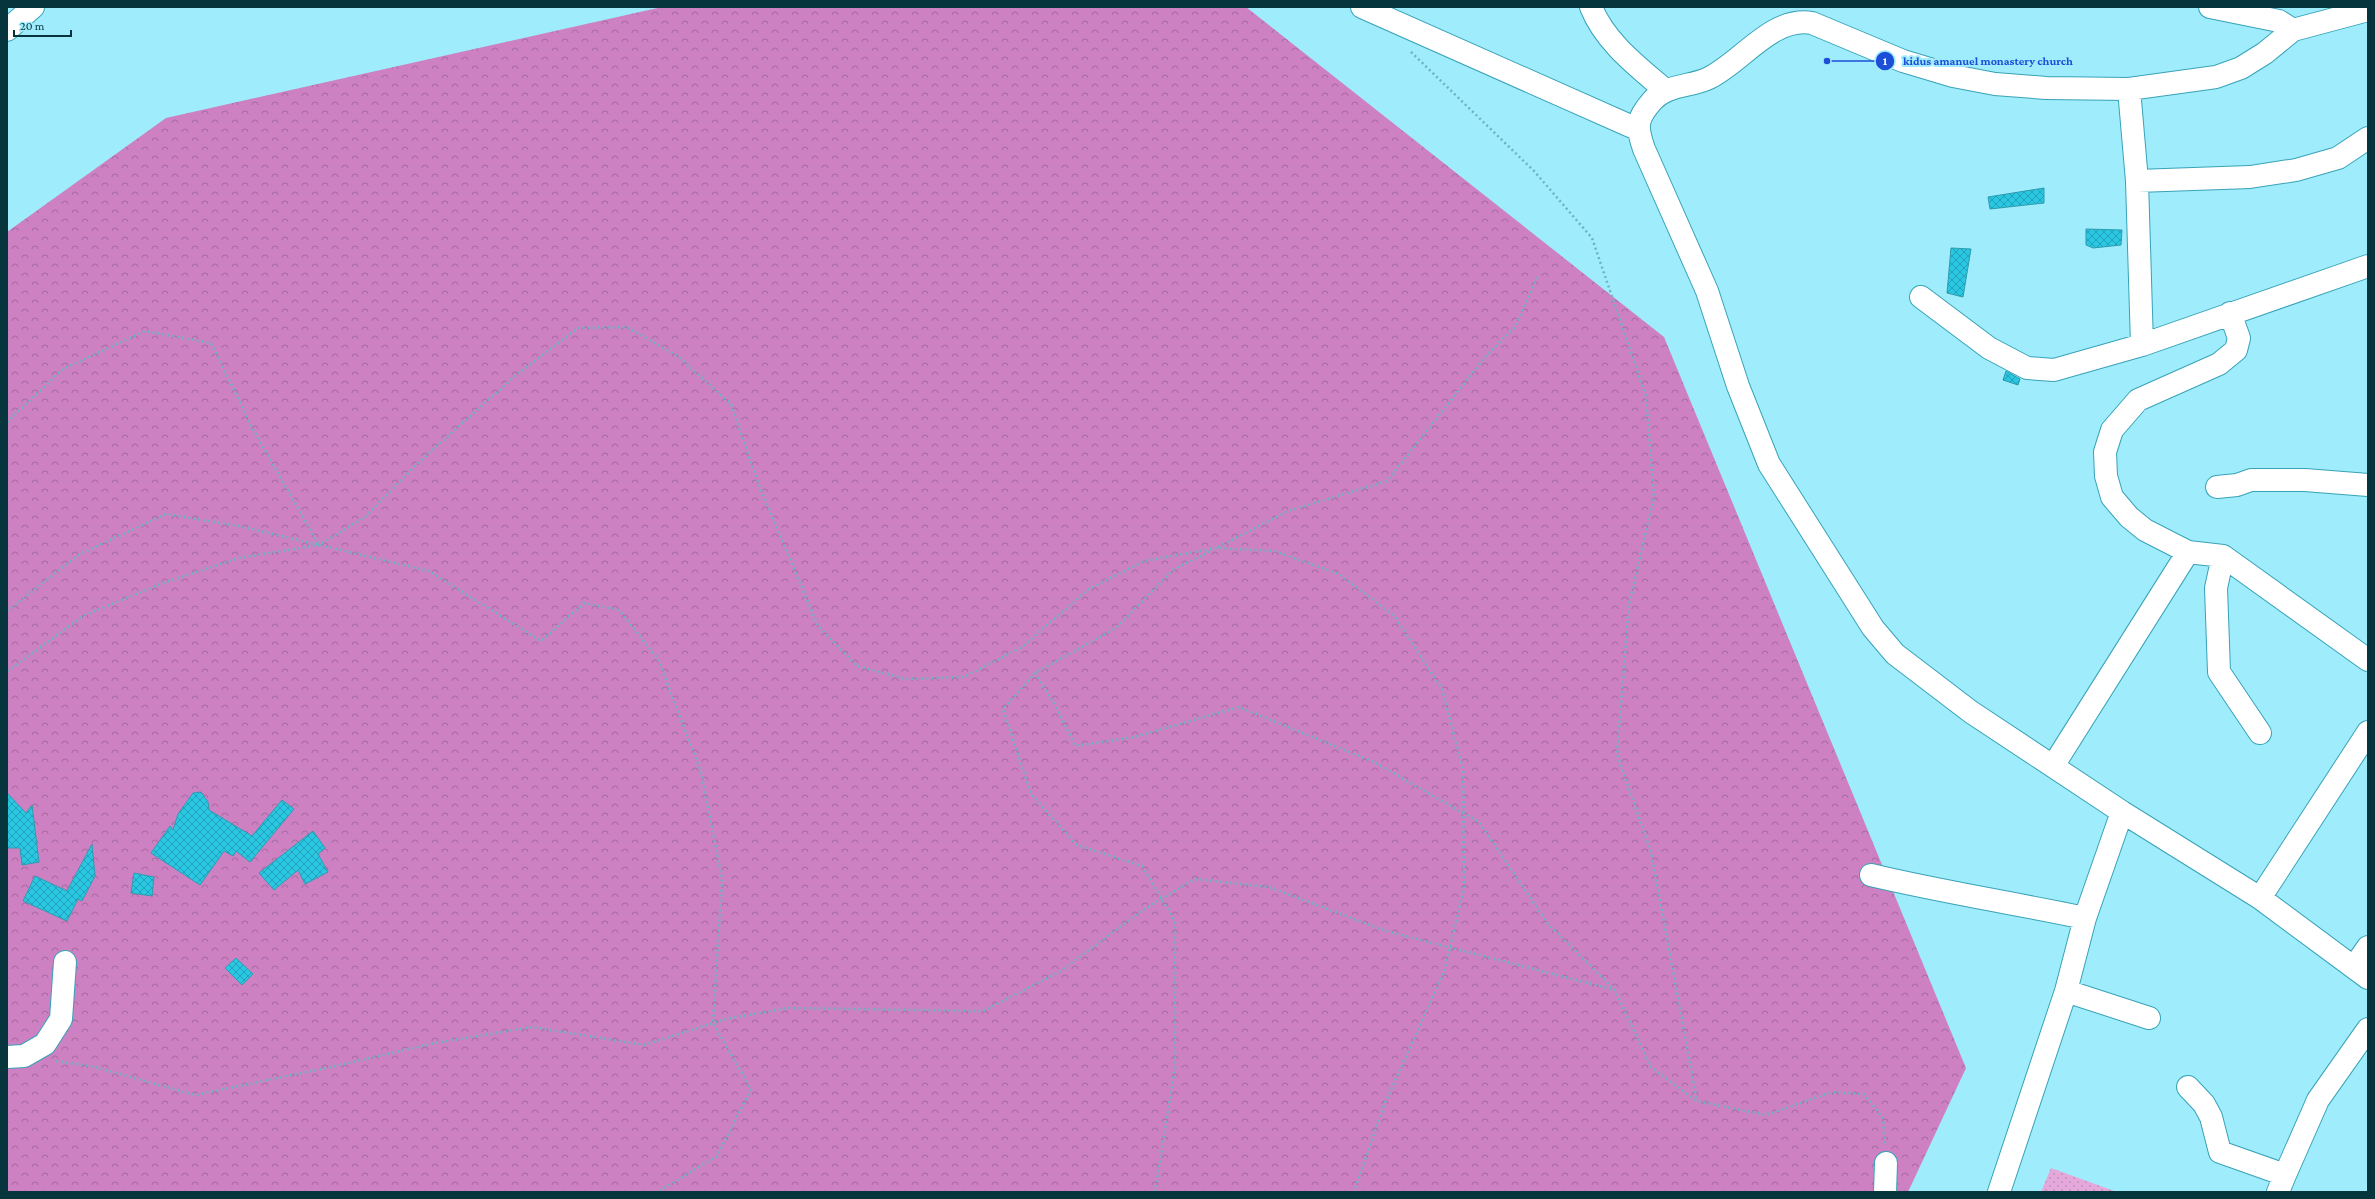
<svg xmlns="http://www.w3.org/2000/svg" width="2375" height="1199" font-family="'Crimson Pro',serif">
<defs>
<pattern id="forest-crowns" width="20" height="18" patternUnits="userSpaceOnUse"><rect width="20" height="18" fill="#ce81c2"/><path d="M2 6a3 3 0 1 1 6 0M12 15a3 3 0 1 1 6 0" fill="none" stroke="#a56a9f"/></pattern>
<pattern id="park-dots" width="8" height="8" patternUnits="userSpaceOnUse"><rect width="8" height="8" fill="#e5a8da"/><path d="M2 2h.1M6 6h.1" fill="none" stroke="#c391bc" stroke-width="1.8" stroke-linecap="round"/></pattern>
<pattern id="building-cross-hatch" width="8" height="8" patternUnits="userSpaceOnUse"><rect width="8" height="8" fill="#29c7e2"/><path d="M0 0l8 8M0 8l8-8" fill="none" stroke="#21a2b9"/></pattern>
</defs>
<rect width="100%" height="100%" fill="#9eecfc"/>
<path fill="url(#forest-crowns)" d="M662,7H1246L1664,337L1966,1068L1908,1192H7V232L166,118Z"/>
<path fill="url(#park-dots)" d="M2051,1168L2117,1192H2041Z"/>
<path fill="url(#building-cross-hatch)" stroke="#2e9baf" d="M2044,188V203L1990,209L1988,197Z
M2086,229L2122,230L2121,245L2093,248L2086,245Z
M1951,248L1971,249L1963,297L1947,293Z
M2006,371L2020,379L2018,385L2003,380Z
M201,792L208,802L209,810L252,836L282,800L294,809L250,862L236,851L233,856L224,851L200,885L151,853L170,826L173,830L178,814L193,793Z
M7,793L26,813L32,805L39,862L22,865L20,848H7Z
M313,831L325,848L318,854L328,872L305,884L298,870L274,890L259,873Z
M92,844L95,876L82,901L78,899L67,921L23,901L35,876L67,891Z
M134,873L154,877L152,896L131,893Z
M236,958L253,974L242,985L225,968Z"/>
<g fill="none" stroke-linecap="round" stroke-linejoin="round">
<g stroke="#38a3b7" stroke-width="24">
<path id="minor" d="M1362,7L1637,129
M1591,7C1605,42 1637,66 1665,90
M2210,7L2279,21L2293,30
M7,30L33,7
M2129,89L2137,181L2142,345
M2137,181L2250,177L2296,170L2338,158L2368,138
M1921,297L1989,348L2027,368L2054,370L2142,345L2368,266
M2230,313L2239,338L2236,350L2219,364L2138,400L2112,430L2105,452L2106,476L2112,497L2129,517L2145,530L2188,552L2223,556L2368,660
M2217,487L2237,485L2251,480H2305L2368,485
M2223,556L2216,588L2219,672L2260,733
M2053,766L2188,552
M2122,812L2260,898L2368,978
M1871,875C1942,892 2014,903 2085,918
M2260,898L2368,732
M2354,967L2368,947
M2066,991L2149,1018
M7,1057L24,1056L45,1044L61,1019L65,962
M2188,1087L2204,1104L2211,1117L2220,1152L2285,1175L2278,1192
M2285,1175L2318,1100L2368,1029
M1885,1192L1886,1163
M1999,1192L2066,991L2085,918L2122,812L1971,712L1895,654L1873,628L1769,464L1738,386L1707,291L1644,149C1636,126 1636,119 1653,100C1668,84 1691,87 1709,78C1742,62 1772,16 1812,23L1903,61L1953,76L1995,84L2046,88L2129,89L2216,77L2241,68L2265,53L2293,30L2368,10"/>
</g>
<path stroke="#6eb2c0" stroke-width="2.5" stroke-dasharray="2 3" stroke-linecap="butt" d="M1411,52L1534,171L1592,238L1646,396L1654,497L1629,604L1617,754L1651,852L1697,1101
M7,422L63,369L145,331L211,343L254,431L319,545
M1218,547L1288,511L1387,481L1486,356L1515,327L1538,276
M7,611L80,554L166,514L239,526L429,571L541,641L584,603L619,610L658,659L701,772L722,879L713,1023L751,1089L717,1156L658,1192
M7,671L85,615L163,583L239,558L319,545L365,517L420,461L514,377L578,328L627,327L679,357L731,404L759,485L818,626L857,666L906,679L964,677L1022,647L1089,589L1144,561L1216,548L1274,551L1339,574L1394,615L1442,689L1463,769L1464,888L1444,972L1384,1105L1354,1192
M1035,673L1058,710L1075,746L1134,737L1239,707L1374,762L1479,822L1548,924L1615,990L1650,1066L1697,1101L1766,1115L1832,1092L1864,1094L1883,1118L1885,1144
M56,1061L95,1067L195,1095L331,1067L435,1043L532,1027L644,1045L726,1019L787,1008L983,1011L1059,972L1141,911L1195,879L1269,887L1386,931L1615,990
M1155,1192L1175,1067V921L1142,866L1077,845L1031,794L1003,709L1035,673L1116,628L1174,569L1213,550"/>
<use href="#minor" stroke="#fff" stroke-width="22"/>
</g>
<path fill="none" stroke="#1d4ed8" stroke-width="1.5" d="M1827 61L1885 61"/>
<g fill="#1d4ed8" stroke="#9eecfc" stroke-width="1.5">
<circle cx="1827" cy="61" r="4"/>
<circle cx="1885" cy="61" r="10"/>
</g>
<g font-size="12" text-anchor="middle" font-weight="bold" fill="#fff">
<text x="1885" y="65">1</text>
</g>
<g font-size="12" text-anchor="middle" font-weight="bold" fill="#1d4ed8" stroke="#9eecfc" stroke-width="4" stroke-linejoin="round" paint-order="stroke">
<text x="1988" y="65">kidus amanuel monastery church</text>
</g>
<rect width="2375" height="1199" fill="none" stroke="#06353e" stroke-width="16"/>
<path d="M14 30v6h57v-6" fill="none" stroke="#06353e" stroke-width="2"/>
<text x="20" y="30" font-size="12" fill="#06353e" stroke="#9eecfc" stroke-width="3" paint-order="stroke">20 m</text>
</svg>
